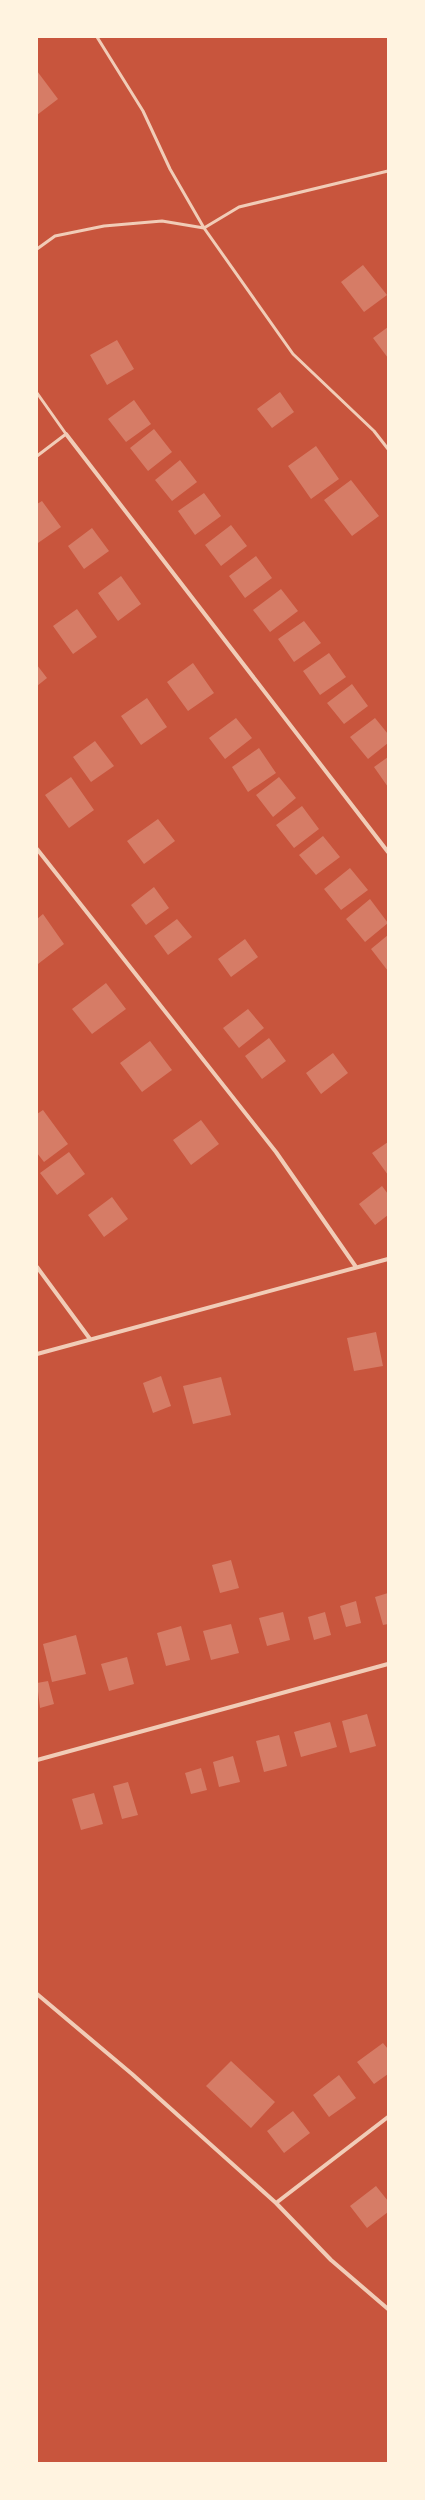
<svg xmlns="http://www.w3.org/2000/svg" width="425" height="2500" font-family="Lato,sans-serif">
<rect width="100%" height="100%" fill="#c8553d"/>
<path fill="#d67c66" d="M37,71L58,99L37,115Z
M363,265L387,295L364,312L341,282Z
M388,327V358L373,338Z
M117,340L134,369L107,385L90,355Z
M280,392L294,412L272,428L257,409Z
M134,400L151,424L126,442L108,419Z
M154,429L172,452L148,471L130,448Z
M316,446L339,479L311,499L288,466Z
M180,460L197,482L172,501L155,480Z
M351,480L379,516L352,536L324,500Z
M204,493L221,516L195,535L178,511Z
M42,501L61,527L38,543L37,504Z
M231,525L247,546L221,566L205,545Z
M92,528L109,551L84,569L68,546Z
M256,556L272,578L245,598L229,576Z
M121,576L141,604L118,621L98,593Z
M281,589L298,611L270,632L253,610Z
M77,609L97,637L73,654L53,626Z
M304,621L321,643L294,662L278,639Z
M329,653L346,677L320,695L303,671Z
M193,663L214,693L188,711L167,682Z
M37,665L47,678L37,686Z
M352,684L368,706L344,724L327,703Z
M147,698L167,727L141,745L121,716Z
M236,718L252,738L225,759L209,738Z
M375,718L388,734V743L368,759L350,737Z
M95,741L114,766L91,782L73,757Z
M259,748L276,773L248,792L232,767Z
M388,757V787L374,767Z
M71,777L94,810L69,828L45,795Z
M279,777L296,798L273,817L256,795Z
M302,806L319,829L294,848L276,825Z
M158,819L175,841L144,864L127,841Z
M323,836L340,857L316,875L299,855Z
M350,868L368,890L341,910L324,889Z
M154,887L169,908L146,925L131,905Z
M370,899L388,923L365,942L346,919Z
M43,914L64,944L38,964L37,919Z
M177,919L192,937L168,955L154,936Z
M388,935V971L371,949Z
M245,939L258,957L231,977L218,959Z
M106,983L126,1009L92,1034L72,1009Z
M248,1009L264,1028L239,1048L223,1028Z
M269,1038L286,1061L262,1079L245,1056Z
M150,1041L172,1070L142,1092L120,1063Z
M333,1053L348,1073L321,1094L306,1073Z
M43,1110L68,1144L44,1162L37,1153V1114Z
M201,1120L219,1144L191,1165L173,1140Z
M388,1142V1175L372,1153Z
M69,1152L85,1174L57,1195L40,1173Z
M382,1186L388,1194V1215L375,1225L359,1204Z
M112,1197L128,1219L104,1237L88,1215Z
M376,1332L383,1366L354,1371L347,1338Z
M161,1376L171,1406L153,1413L143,1383Z
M221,1377L231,1415L193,1424L183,1386Z
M231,1560L239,1588L220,1593L212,1565Z
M388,1593V1624L383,1625L375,1597Z
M356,1601L361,1623L346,1627L340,1606Z
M283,1612L290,1640L267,1646L259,1618Z
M325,1612L331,1635L314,1640L308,1617Z
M231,1624L239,1653L211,1660L203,1631Z
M181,1626L190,1660L166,1666L157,1633Z
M76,1635L86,1674L52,1682L43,1644Z
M127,1657L134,1684L109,1691L101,1664Z
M48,1681L54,1704L40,1708L37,1683Z
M367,1714L376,1746L350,1753L342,1721Z
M330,1722L337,1747L301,1757L294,1732Z
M279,1735L287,1766L264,1772L256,1741Z
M233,1756L240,1782L219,1787L213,1762Z
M201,1768L207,1790L191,1794L185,1773Z
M128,1782L138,1815L122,1819L113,1786Z
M94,1793L103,1824L81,1830L72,1799Z
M383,2043L388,2049V2074L374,2084L357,2062Z
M231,2061L275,2102L251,2128L206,2086Z
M339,2075L356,2098L329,2117L313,2095Z
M293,2111L310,2133L284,2153L267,2131Z
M376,2186L388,2201V2212L367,2228L350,2206Z"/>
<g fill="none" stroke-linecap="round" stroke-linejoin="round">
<path stroke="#f1ccb7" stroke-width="3" d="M97,37L143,111L170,169L204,228L239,207L388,171
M37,249L55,236L104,226L162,221L204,228L293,354L374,431L388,449
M37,393L66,434L37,456"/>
<path stroke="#f1ccb7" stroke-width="4" d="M66,434L388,852
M37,849L276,1152L356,1267
M37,1267L90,1339
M37,1354L388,1259
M37,1760L388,1664
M37,1994L132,2074L276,2203L331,2260L388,2309
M276,2203L388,2117"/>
</g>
<rect width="425" height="2500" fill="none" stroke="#fff3e0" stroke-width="76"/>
</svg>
